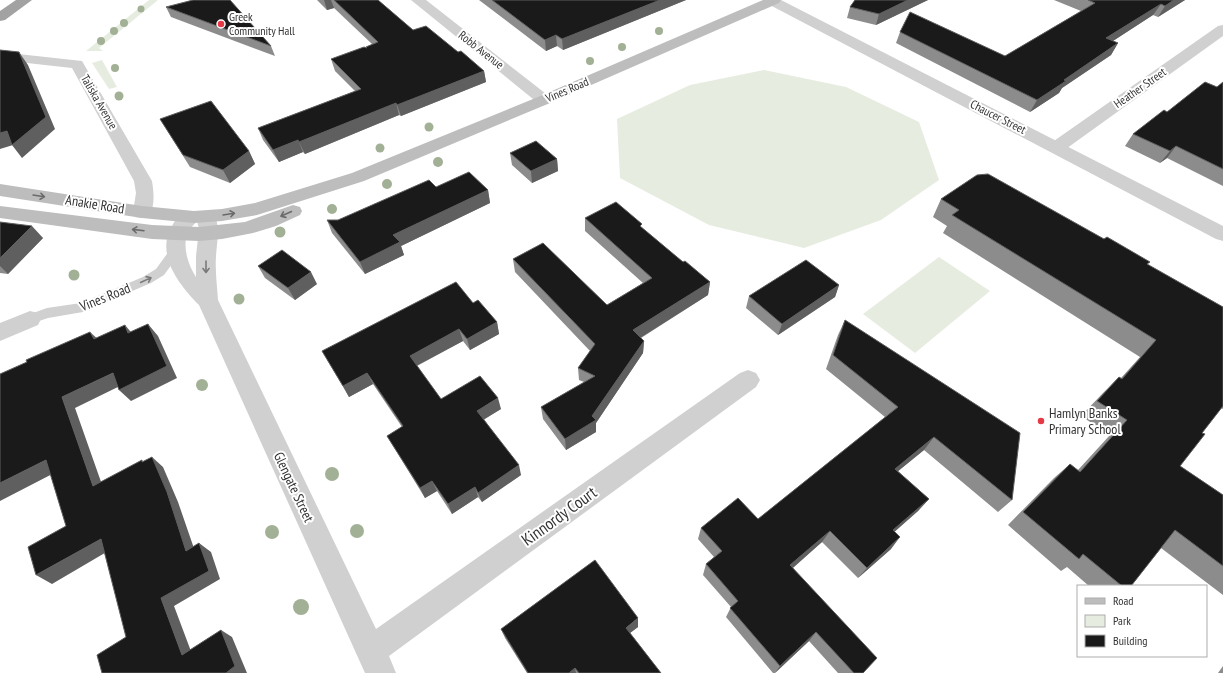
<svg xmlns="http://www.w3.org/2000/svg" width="1223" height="673" font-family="'PT Sans Narrow',sans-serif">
<rect width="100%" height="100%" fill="#fff"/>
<path fill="#e6ecdf" d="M149,0H158L99,48L103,51H86Z
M102,60L117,87L109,89L92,63Z
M764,70L846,87L919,122L939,180L881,220L804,248L709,225L620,178L617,119L690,85Z
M939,257L990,291L915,353L863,314Z"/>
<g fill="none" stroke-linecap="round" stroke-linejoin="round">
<path fill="#d0d0d0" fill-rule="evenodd" d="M176,246L180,247L182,250L180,253L164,275L151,283L83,312L48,318L30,324L25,322L24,319L25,316L47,308L81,303L143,277L156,269L172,247Z"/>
<path fill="#d0d0d0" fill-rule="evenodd" d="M411,0H426L550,97L552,100L550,103L544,105L538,103Z
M1223,25V36L1063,151L1057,152L1051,151L1048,147L1051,143L1218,26Z
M0,52L82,61L152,181C154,193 155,206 149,217L142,218L135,217L133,212L136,193L134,181L72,68L0,60Z
M190,211L197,212L198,215L199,212L206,211L213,212C221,226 217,240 216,256C215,270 217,285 218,300L376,629L740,373L748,370L756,373L760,380L756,387L389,656L396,673H365L199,305C179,285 155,254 172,226C176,218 181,213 190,211ZM197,221L199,229L196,256V277C188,265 181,244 189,230C191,227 195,224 197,221Z
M30,311L38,313L41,319L38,325L0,341V323Z"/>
<path fill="#d0d0d0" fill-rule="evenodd" d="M767,0H781L1223,226V241L1216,239L768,4Z"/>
<path fill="#bdbdbd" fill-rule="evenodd" d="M763,0H781L779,3L550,103L364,181L257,215L222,221L194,223L142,218L0,196V184L142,206L194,211L222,209L255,203L352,173L538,97Z
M293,205L300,207L302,211L300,215L276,226L253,233L222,239L199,241L152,239L0,218V206L152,225L199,227L245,222Z"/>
<path fill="#a2a2a2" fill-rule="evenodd" d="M16,0H32L5,20L0,21V11Z"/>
</g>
<g fill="#a2b095">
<circle cx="141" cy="9" r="3.5"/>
<circle cx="124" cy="23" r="4"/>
<circle cx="114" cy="31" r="4"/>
<circle cx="659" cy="31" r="4"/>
<circle cx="101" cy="41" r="4"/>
<circle cx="622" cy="47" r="4"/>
<circle cx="590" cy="61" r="4"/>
<circle cx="115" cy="68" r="4"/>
<circle cx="119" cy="96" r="4.5"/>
<circle cx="429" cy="127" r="4.5"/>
<circle cx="380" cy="148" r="4.5"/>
<circle cx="438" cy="162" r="5"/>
<circle cx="387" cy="184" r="5"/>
<circle cx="332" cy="209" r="5"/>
<circle cx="280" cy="232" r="5.5"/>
<circle cx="74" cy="275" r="5.5"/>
<circle cx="239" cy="299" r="5.5"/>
<circle cx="202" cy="385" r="6"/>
<circle cx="332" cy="474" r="7"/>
<circle cx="357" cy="531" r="7"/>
<circle cx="272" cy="532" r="7"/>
<circle cx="301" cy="607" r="8"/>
</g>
<path fill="#8c8c8c" d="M317,0H378L413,30L458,52L484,71L486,82L401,116L399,115L305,154L303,152L279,162L263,140L258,128L355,91L335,71L331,59L366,48V47L372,44L334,8L327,10Z
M479,0H686L563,50L557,46L546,51Z
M855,0H928L876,25L847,18L850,7Z
M1054,0H1185L1158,17L1153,15L1113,41L1118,43L1111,55L1062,88L1059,93L1030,112L896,43L900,32L1005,56L1081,11Z
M166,7L271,46L275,56L171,17Z
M1223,82V186L1167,158L1160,163L1125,146L1133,134L1167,112L1217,87Z
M160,119L249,151L255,164L230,183L190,167Z
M510,153L557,159L558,171L532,183L512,165Z
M436,187L488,190L490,203L401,246L404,255L365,274L332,233L327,220H338Z
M941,199L1147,265L1223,307V409L1221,408L1202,433L1180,466L1223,495V595L1161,548L1131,586H1089L1067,567L1061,571L1008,525L1054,478L1070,464L1078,470L1110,435L1081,416L1103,393L1119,377L1121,378L1140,357L943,233L947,226L933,217Z
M585,218L642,228L683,262L710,282L708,295L641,338L644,341L643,353L596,423V432L566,450L543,419L541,407L584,382L579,380L578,368L590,351L515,272L513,259L607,305L643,283L585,231Z
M0,222L43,238L8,274L0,273Z
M258,266L317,284L295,300L265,278Z
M839,285L835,297L778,335L746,308L749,296Z
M473,303L497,322L499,334L470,350L463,341L417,366L441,399L501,409L484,419L521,475L482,502L478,497L452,514L437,491L425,498L393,446L387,436L402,427L373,384L349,397L322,351Z
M845,320L1012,500L998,512L924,450L898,471L929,499L918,511L894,532L891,549L858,578L822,542L792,568L863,673H838L809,641L775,673H773L726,617L731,607L703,575L706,564L714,557L698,539L701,528L758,519L885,417L826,369L838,335Z
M638,627L630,633L661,673H527L505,638L501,629Z
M1223,666V673H1218Z"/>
<path fill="#5f5f5f" d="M324,0H331L334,8L327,10Z
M660,0H686L563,50L562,39Z
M908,0H928L876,25L879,14Z
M1174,0H1185L1158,17L1165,6Z
M1161,4L1153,15L1099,50L1106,38Z
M556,35L557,46L546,51L545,40Z
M1118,43L1111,55L1062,88L1059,93L1030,112L1037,100L1064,80Z
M19,52L28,65L55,129L22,158L12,145H13L0,149V133Z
M484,71L486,82L401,116L397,105Z
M396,103L399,115L305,154L299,142Z
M298,140L303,152L279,162L273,150Z
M1176,146L1167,158L1160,163L1170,151Z
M249,151L255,164L230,183L223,170Z
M557,159L558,171L532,183L531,171Z
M488,190L490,203L401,246L404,255L365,274L360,262L393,235Z
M32,226L43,238L8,274L0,266V258Z
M311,272L317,284L295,300L288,288Z
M710,282L708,295L632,343L633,330Z
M839,285L835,297L778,335L782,324Z
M497,322L499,334L470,350L467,339Z
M148,324L158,336L177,378L131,401L119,390Z
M125,325L135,337L128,333Z
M459,329L463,341L414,367L410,356Z
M90,332L102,343L94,339Z
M644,341L643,353L596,423V432L566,450L565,439L592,416Z
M113,373L124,384L75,408L106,496L93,486L62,397Z
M367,373L373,384L349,397L343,386Z
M498,398L501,409L480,422L477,411Z
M934,437L924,450L886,481L895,469Z
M152,457L163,467L178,502L198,560L186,551Z
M46,460L60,470L0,501V483Z
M519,465L521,475L482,502L478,493Z
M432,481L437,491L425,498L420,488Z
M475,487L478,497L452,514L448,504Z
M929,499L918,511L883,542L893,530Z
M830,531L822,542L784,576L790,565Z
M900,537L891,549L858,578L867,568Z
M101,539L115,547L52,584L36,575Z
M199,543L211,552L220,579L174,606L195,662L182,655L161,598Z
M638,618V627L626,636V628Z
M221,630L232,637L247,673H226Z
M816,632L809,641L775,673L780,666Z
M575,668L576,673H569Z"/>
<path fill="#1a1a1a" stroke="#5f5f5f" d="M193,0H230L271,46L166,7Z
M334,0H378L413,30L426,26L458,52L461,51L484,71L397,105L396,103L299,142L298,140L273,150L258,128L361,89L331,59L364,47L367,48L366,47L378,42Z
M492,0H660L562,39L556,35L545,40Z
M855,0H908L879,14L850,7Z
M1088,0H1174L1165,6L1161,4L1106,38L1118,43L1064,80L1066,81L1037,100L900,32L910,12L1005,56L1095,3Z
M0,50L19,52L46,117L12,145L7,131L0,133Z
M1205,82L1217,87L1223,82V169L1176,146L1170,151L1133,134L1164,110L1167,112Z
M211,101L249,151L223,170L183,155L160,119Z
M536,141L557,159L531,171L510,153Z
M469,172L488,190L393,235L400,242L360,262L327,220H338L429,180L436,187Z
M988,174L1104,239L1107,237L1150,262L1147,264L1223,307V406L1202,433L1205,434L1180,466L1223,495V566L1175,530L1131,586H1122L1083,554L1079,559L1023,512L1070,464L1080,472L1127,420L1097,401L1119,377L1122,379L1156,340L952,215L959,210L941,199L977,175Z
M616,202L642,224L640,226L683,262L685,261L710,282L633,330L644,341L592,416L596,420L565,439L541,407L595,376L578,368L595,344L513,259L543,243L607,305L652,278L585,218Z
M0,222L32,226L0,258Z
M282,250L311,272L288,288L258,266Z
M806,260L839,285L782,324L749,296Z
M456,282L473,303L478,300L497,322L467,339L459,329L410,356L441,399L480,376L498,398L477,411L519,465L478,493L475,487L448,504L432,481L420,488L387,436L403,426L367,373L343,386L322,351Z
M845,320L1020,433L1012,500L934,437L895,469L929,499L893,530L900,537L867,568L830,531L790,565L877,658L863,673H854L816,632L780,666L730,608L738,601L706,564L722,551L701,528L738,498L758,519L898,407L833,355Z
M148,324L167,366L119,390L113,373L62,397L93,486L142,460V462L152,457L167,492L186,551L199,543L209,571L161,598L182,655L221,630L235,666L226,673H102L97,655L126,637L101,539L36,575L28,547L66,526L46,460L0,483V374L27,362L26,360L90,332L94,339L125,325L128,333Z
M595,560L638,618L626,628L661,673H579L575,668L569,673H528L501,629Z"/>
<defs><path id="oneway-shaft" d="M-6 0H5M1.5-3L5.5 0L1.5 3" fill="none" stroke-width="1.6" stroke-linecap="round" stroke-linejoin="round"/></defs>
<g stroke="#6a6a6a">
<use href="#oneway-shaft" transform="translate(39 196) rotate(9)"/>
<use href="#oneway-shaft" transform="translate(229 214) rotate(-9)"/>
<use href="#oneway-shaft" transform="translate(286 214) rotate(156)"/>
<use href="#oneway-shaft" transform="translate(138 230) rotate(-173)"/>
</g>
<g stroke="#7a7a7a">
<use href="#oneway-shaft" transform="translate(206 267) rotate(90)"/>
<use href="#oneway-shaft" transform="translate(146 280) rotate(-25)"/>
</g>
<g fill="#e63946" stroke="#fff" stroke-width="1.5">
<circle cx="221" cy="24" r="4"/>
<circle cx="1041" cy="421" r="4"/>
</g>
<g text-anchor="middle" stroke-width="4" stroke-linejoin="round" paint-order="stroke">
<g font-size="12" fill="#333" stroke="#fff" text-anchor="start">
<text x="229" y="21">Greek<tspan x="229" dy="14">Community Hall</tspan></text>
</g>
<g font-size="12" fill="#333" stroke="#fff">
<text transform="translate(481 50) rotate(38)" y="4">Robb Avenue</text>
<text transform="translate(1140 88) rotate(-35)" y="4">Heather Street</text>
<text transform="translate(567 90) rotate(-23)" y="4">Vines Road</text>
<text transform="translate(99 102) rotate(60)" y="4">Taliska Avenue</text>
<text transform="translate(998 117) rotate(27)" y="4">Chaucer Street</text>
</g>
<g font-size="14" fill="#333" stroke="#fff">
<text transform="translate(95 204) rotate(9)" y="5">Anakie Road</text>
<text transform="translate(105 297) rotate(-22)" y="5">Vines Road</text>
<text transform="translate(294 487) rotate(65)" y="5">Glengate Street</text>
</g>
<g font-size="14" fill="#333" stroke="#fff" text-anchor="start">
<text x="1049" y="418">Hamlyn Banks<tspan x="1049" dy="16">Primary School</tspan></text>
</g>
<g font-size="17" fill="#333" stroke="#fff">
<text transform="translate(559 516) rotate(-36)" y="6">Kinnordy Court</text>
</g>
</g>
<rect x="1077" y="585" width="130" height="72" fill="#ffffff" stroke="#adadad"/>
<rect x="1085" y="598" width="20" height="6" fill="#bdbdbd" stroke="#adadad"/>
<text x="1113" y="605" font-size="12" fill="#333333">Road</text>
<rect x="1085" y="615" width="20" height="12" fill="#e6ecdf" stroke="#adadad"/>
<text x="1113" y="625" font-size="12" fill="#333333">Park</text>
<rect x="1085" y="635" width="20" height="12" fill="#1a1a1a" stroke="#adadad"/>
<text x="1113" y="645" font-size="12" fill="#333333">Building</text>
</svg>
